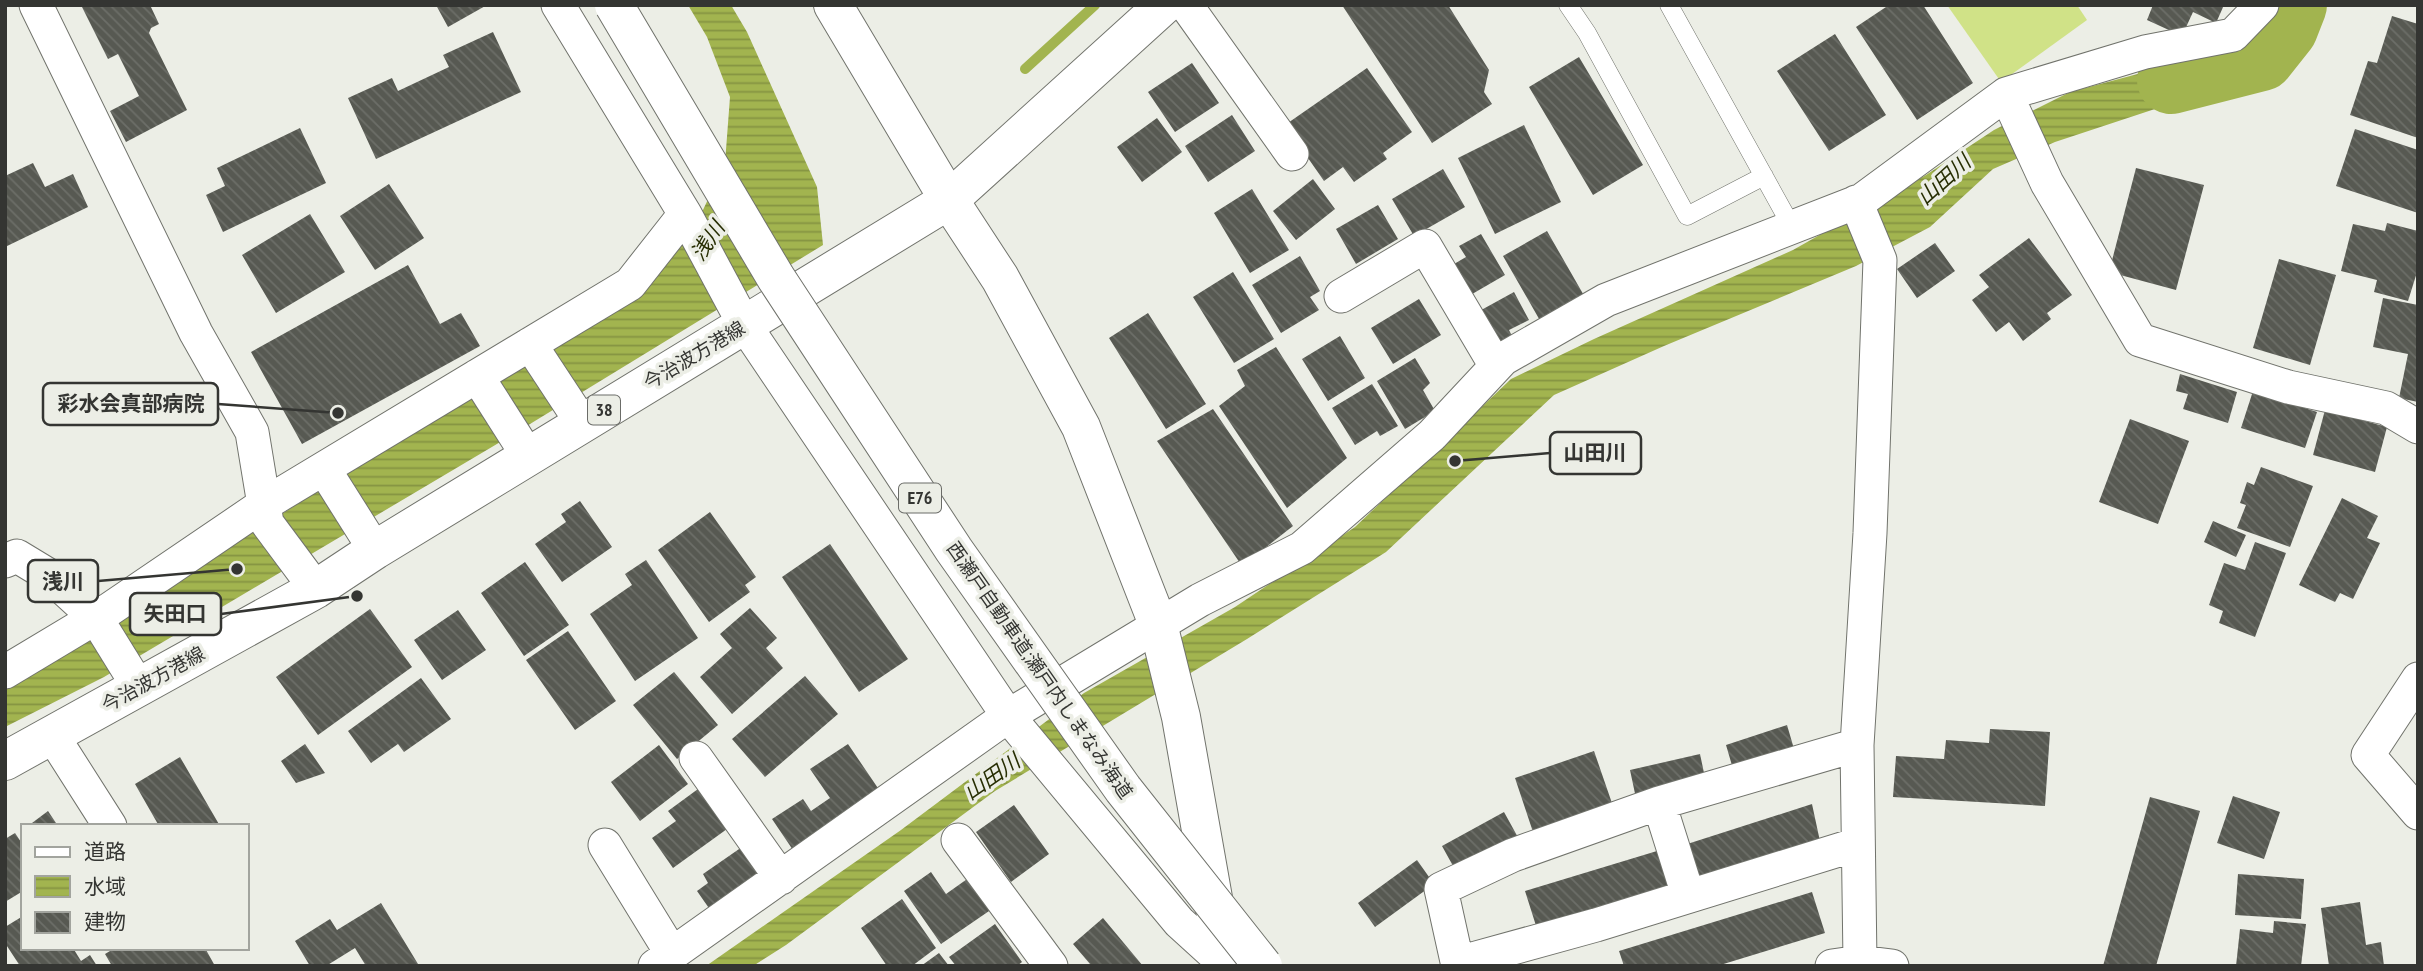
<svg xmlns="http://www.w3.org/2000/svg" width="2423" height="971" font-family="'PT Sans Narrow','Noto Sans JP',sans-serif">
<defs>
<pattern id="water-rules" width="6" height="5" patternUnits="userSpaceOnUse" patternTransform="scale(1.75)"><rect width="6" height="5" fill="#a2b44f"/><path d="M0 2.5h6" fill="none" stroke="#859342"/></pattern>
<pattern id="building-back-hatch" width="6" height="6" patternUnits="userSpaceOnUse" patternTransform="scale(1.75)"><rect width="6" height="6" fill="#575952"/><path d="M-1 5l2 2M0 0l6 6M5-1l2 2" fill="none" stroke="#6c6e68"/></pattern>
</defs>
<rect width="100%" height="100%" fill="#eceee6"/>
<path fill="#d0e287" d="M1947,5H2077L2087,20L2001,82Z"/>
<path fill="url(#water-rules)" d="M688,5H731L747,32L817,187L823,245L512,435L104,677L5,727V683L120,618L316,492L671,251L703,210L725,163L730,97L707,37Z
M2258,42L2264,73L2055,142L1993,169L1930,227L1856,266L1664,346L1554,395L1386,552L1247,639L995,791L786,945L753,966H706L901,830L1084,693L1235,607L1355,527L1511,379L1594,339L1793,250L1926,175L1994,130L2070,92Z"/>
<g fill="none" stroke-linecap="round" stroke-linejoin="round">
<path stroke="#a2b44f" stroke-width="10" d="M1025,69L1095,5"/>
<path stroke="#a2b44f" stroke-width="68" d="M2171,80L2261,57L2284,28L2293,5"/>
</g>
<path fill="url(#building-back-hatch)" d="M81,5H150L159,24L151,28L149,33L187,110L126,142L110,111L139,96L118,54L108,59Z
M436,5H487L448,27Z
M1342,5H1448L1489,70L1484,92L1492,104L1432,143Z
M1889,5H1923L1973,83L1917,120L1856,27Z
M2153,5H2224L2216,23L2193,12L2182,36L2147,20Z
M2392,16L2418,24V138L2350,115L2368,61L2377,63Z
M493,32L521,92L376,159L348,98L392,78L398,91L449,67L443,55Z
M1835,34L1886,115L1829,151L1777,71Z
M1579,57L1643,165L1593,195L1529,87Z
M1192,63L1219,103L1175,132L1148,92Z
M1367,68L1412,132L1383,153L1387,159L1354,182L1343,167L1324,181L1285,125Z
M1232,115L1255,151L1208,182L1185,146Z
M1157,118L1182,152L1142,182L1117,147Z
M1524,125L1561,202L1495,234L1458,158Z
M300,128L326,183L223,232L206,195L225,186L217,168Z
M2355,129L2418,150V213L2336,186Z
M33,163L45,187L73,174L88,207L5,247V176Z
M2136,168L2204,185L2176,290L2109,272Z
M1443,169L1465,207L1414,236L1392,199Z
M1313,179L1335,209L1296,240L1273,211Z
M389,184L424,238L375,270L340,216Z
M1252,189L1289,250L1250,273L1214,213Z
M1378,205L1398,239L1356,264L1336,229Z
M310,214L345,272L276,313L242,255Z
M2387,223L2418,231V269L2408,301L2374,292L2377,280L2341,271L2353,224L2385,231Z
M1547,231L1586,299L1542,324L1503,256Z
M1481,234L1505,275L1467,297L1449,267L1466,257L1459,246Z
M2029,238L2072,295L2047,313L2051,319L2023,341L2009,322L1996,332L1972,300L1989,287L1979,275Z
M1935,243L1955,271L1917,298L1897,269Z
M1300,256L1320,291L1310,297L1319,310L1281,333L1252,285Z
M2279,259L2336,275L2310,365L2253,348Z
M408,265L440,324L461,313L480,346L302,444L251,352Z
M1233,272L1274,339L1234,363L1193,297Z
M1514,292L1529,320L1509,330L1514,340L1494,351L1474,314Z
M2383,298L2418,305V402L2399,398L2408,354L2373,347Z
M1419,299L1441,335L1393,364L1371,328Z
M1148,313L1206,404L1166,429L1109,338Z
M1340,336L1365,378L1328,401L1302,359Z
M1276,347L1347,458L1287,508L1219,406L1245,386L1237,370Z
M1415,358L1430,383L1423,390L1435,411L1405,429L1377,381Z
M2180,374L2237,392L2228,423L2183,409L2188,394L2176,391Z
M1372,384L1398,426L1380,436L1377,431L1355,445L1332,408Z
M2253,391L2317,412L2305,448L2241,428Z
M1213,409L1293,526L1242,566L1157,441Z
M2325,410L2387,427L2375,472L2313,455Z
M2130,419L2189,441L2158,524L2099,502Z
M2261,467L2313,486L2290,547L2237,528L2246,505L2240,503L2247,482L2254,485Z
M2342,498L2378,516L2367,538L2380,543L2353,599L2340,593L2335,602L2299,585Z
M580,501L612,547L562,582L535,544L566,522L561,514Z
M710,512L756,577L745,585L750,592L709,622L658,550Z
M2213,521L2246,535L2236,557L2204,542Z
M2255,542L2286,553L2255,637L2219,623L2223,611L2209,605L2224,563L2245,570Z
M830,544L908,659L859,692L782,577Z
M646,560L698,638L635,681L590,614L632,585L625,574Z
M525,562L569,625L524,656L481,593Z
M750,608L777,638L766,648L783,668L732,714L700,677L732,648L720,634Z
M370,609L412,667L318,735L276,677Z
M458,610L486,650L442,680L414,640Z
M568,631L616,701L575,730L526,660Z
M674,672L718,725L677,759L633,705Z
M805,676L838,714L765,777L732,739Z
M421,678L451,719L404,752L398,744L371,763L348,731Z
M1787,725L1797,759L1736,779L1726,745Z
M1990,729L2050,732L2045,806L1893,797L1896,756L1944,759L1946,740L1989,743Z
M305,744L325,773L296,783L281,761Z
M848,744L884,797L797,856L772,819L803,799L811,811L830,798L810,769Z
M659,745L688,784L640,821L611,782Z
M1594,751L1614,809L1534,835L1515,778Z
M1700,754L1707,787L1637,803L1630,770Z
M180,757L220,826H159L135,784Z
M698,789L727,829L673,868L652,838L676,821L668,811Z
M2233,796L2280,812L2264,859L2217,843Z
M2150,797L2200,811L2156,966H2103Z
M1812,804L1821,846L1693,885L1681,846Z
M1014,805L1049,854L1011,882L976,832Z
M48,811L58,826H28Z
M1504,812L1520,841L1458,875L1442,846Z
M15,833L23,845V891L5,902V839Z
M742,847L764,879L713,914L697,891L708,883L703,874Z
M1657,851L1670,893L1538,932L1525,891Z
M1417,860L1434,884L1375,927L1358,903Z
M931,872L946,894L970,877L992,909L941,944L904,891Z
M2238,874L2304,879L2301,919L2235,915Z
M1812,892L1825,933L1717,966H1624L1619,951Z
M902,899L936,948L912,966H887L861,928Z
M2360,902L2366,945L2381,942L2384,966H2329L2321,908Z
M381,903L418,964L366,966L355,948L326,966H310L295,941L330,919L337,930Z
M23,916V948H73L81,961L90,955L97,966H20L5,943V927Z
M1103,918L1143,966H1088L1090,964L1073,944Z
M2274,921L2306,924L2301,966H2236L2240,929L2273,933Z
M995,924L1022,962L1017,966H956L949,957Z
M115,948H205L215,966H112L105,954Z
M939,953L949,966H921Z"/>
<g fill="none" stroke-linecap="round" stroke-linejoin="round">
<g stroke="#71736c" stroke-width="19">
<path id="lane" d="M1568,5L1587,33L1687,216L1764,176
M1669,5L1792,227"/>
</g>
<g stroke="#71736c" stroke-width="35">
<path id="street" d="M36,5L196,333L252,432L267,523L316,589
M1186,5L1292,154
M2006,94L2047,183L2140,340L2288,387L2386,408L2418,427
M1856,202L1880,260L1870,533L1857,745L1860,962
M685,214L744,324L1008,716L1179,922L1224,963
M1341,296L1425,246L1496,366
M530,344L582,423
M477,376L528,456
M324,469L375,550
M5,561L17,556L50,576L96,618L138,686
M5,672L110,609L263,505L630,284L685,214L558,5
M2418,679L2368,755L2418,813
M52,735L110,826
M696,758L781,878
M1659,803L1688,895
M958,840L1051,966
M605,845L672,954
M1458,963L1596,925L1858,844
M655,966L1008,716L1200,600L1302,548L1432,435L1503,359L1606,300L1862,200L2006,94L2145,52L2233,35L2262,5
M1458,966L1441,889L1513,855L1659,803L1857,745
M1832,966L1860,962L1892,966"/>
</g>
<g stroke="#71736c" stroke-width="40">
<path id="secondary" d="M833,5L949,200L1000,278L1081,427L1158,624L1181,717L1225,966"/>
</g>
<g stroke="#71736c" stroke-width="40">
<path id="primary" d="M5,761L316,589L375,550L949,200L1164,5"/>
</g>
<use href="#lane" stroke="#fff" stroke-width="18"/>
<use href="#street" stroke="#fff" stroke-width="33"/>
<use href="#secondary" stroke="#fff" stroke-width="38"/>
<use href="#primary" stroke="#fff" stroke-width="38"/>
<g stroke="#71736c" stroke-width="40" stroke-linecap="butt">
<path id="highway-bridge" d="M614,5L776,278L954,550L1123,789L1263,966"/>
</g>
<use href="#highway-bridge" stroke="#fff" stroke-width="38"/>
</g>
<g text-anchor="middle" stroke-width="7" stroke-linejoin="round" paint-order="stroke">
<g fill="#eceee6" stroke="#6b6c68" stroke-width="2">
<rect x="588" y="395.5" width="32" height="29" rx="5"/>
<rect x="899" y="483.5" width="42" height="29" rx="5"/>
</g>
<g font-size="18" font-weight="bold" fill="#343532">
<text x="604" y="416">38</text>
<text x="920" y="504">E76</text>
</g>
<g font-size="19" fill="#343532" stroke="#eceee6">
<text transform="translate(694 355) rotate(-31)" y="7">今治波方港線</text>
<text transform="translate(1040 670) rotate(55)" y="7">西瀬戸自動車道;瀬戸内しまなみ海道</text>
<text transform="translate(153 679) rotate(-29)" y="7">今治波方港線</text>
</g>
<g font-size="21" font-style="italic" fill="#272e03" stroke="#eceee6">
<text transform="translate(1944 180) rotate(-42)" y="7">山田川</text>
<text transform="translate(708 241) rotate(-56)" y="7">浅川</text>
<text transform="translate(992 777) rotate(-35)" y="7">山田川</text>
</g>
</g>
<path fill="none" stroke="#343532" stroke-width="2.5" d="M338 413L218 404M1455 461L1550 453M237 569L98 581M357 596L221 614"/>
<g fill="#343532" stroke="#eceee6" stroke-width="2.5">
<circle cx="338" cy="413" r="7"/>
<circle cx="1455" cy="461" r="7"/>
<circle cx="237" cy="569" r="7"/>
<circle cx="357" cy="596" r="7"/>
</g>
<g fill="#eceee6" stroke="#343532" stroke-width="2.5">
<rect x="43" y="383" width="175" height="42" rx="7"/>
<rect x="1550" y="432" width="91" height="42" rx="7"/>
<rect x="28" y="560" width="70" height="42" rx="7"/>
<rect x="130" y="593" width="91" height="42" rx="7"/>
</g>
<g font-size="21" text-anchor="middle" font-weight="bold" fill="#343532">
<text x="131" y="411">彩水会真部病院</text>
<text x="1595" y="460">山田川</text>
<text x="63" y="589">浅川</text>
<text x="175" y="621">矢田口</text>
</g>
<rect width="2423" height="971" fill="none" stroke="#343532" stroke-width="14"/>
<rect x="21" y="824" width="228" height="126" fill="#eceee6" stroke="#a2a49e" stroke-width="2"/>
<rect x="35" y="847" width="35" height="10" fill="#ffffff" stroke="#a2a49e" stroke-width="2"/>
<text x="84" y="859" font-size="21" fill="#343532">道路</text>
<rect x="35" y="876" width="35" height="21" fill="url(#water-rules)" stroke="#a2a49e" stroke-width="2"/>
<text x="84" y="894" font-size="21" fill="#343532">水域</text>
<rect x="35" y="912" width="35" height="21" fill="url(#building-back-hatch)" stroke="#a2a49e" stroke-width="2"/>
<text x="84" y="929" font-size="21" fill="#343532">建物</text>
</svg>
